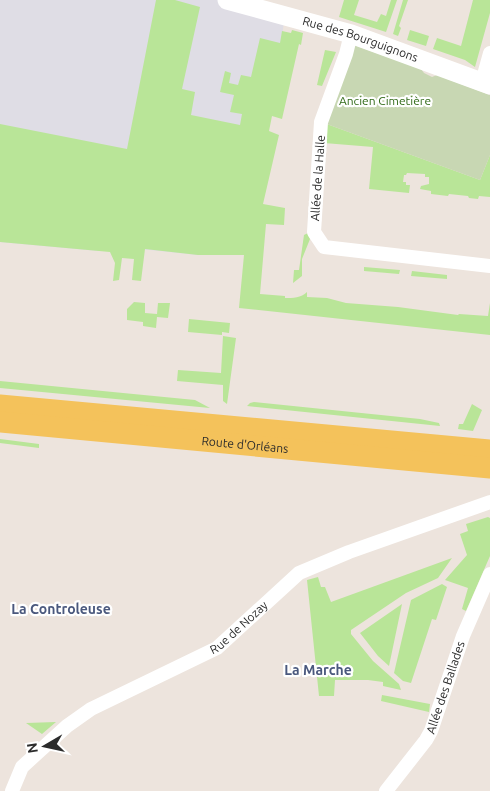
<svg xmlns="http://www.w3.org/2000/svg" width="490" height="791" font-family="Ubuntu,sans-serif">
<rect width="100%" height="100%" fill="#ede4dd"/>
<path fill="#dfdde5" d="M0,0H227L285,15L281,43L198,255L101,245L99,251L0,242Z"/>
<path fill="#b9e598" d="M156,0H175L200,7L182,89L195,92L191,115L240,125L242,114L230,112L234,95L220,92L225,71L231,73L229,83L238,85L241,75L251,77L260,38L280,43L282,31L291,33L292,30L303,33L301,45L299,44L282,119L272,116L269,131L279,135L263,204L285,208L284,225L266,224L260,294L285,296V298C293,298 301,298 307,292V297L327,298L346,303L398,307L458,315L459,314L488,316L490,303V335L239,308L244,255H198L145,249L141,281L132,280L134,259L122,258L119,280L113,281L115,263L110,252L0,242V124L127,149Z
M344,0H359L354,15L377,22L381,14L386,16L391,0H397L386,32L339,17Z
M403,0H408L399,26L401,28L398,36L393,34Z
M473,0H490V13L475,67L465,60L433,49L437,38L461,46Z
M410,30L429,36L426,46L407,40Z
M325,50L336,52L322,86L317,85Z
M324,123L480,180L490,155V197L479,196L478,199L469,198L468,196L449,194L448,196L431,194V191L420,189L421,186L429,184V177H425V174L407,173L406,175H404L403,182H406V185H410L409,193L369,189L373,147L324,143Z
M308,233L310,239L302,259V276L293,283L294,270H299L304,235Z
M364,267L400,270L399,274L364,271Z
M412,271L447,275V279L411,276Z
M134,302L145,303V313L157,314L158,303H170L168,318L157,317L156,328L143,326V322L127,320V309Z
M189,319L230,323L229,333L222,332V335L188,332Z
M223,336L236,338L227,404L223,401V385L177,381L178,370L221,373Z
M0,381L195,400L210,408L0,388Z
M254,402L420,419L439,423L440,426L247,406L250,403Z
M472,404L482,410L473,431L458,429L459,424H463Z
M0,439L39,444V448L0,443Z
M488,517L490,518V556L466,611L462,609L468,588L445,580L467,555L460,534L468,531L466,524Z
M452,558L438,578L406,593L351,630V634L373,661L399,684L401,690L383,686V682L368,680H335L334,696H319L307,580L318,577L321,587H325L331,602Z
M442,584L447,587L436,620L432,619L411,683L403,681L394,673L411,600Z
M402,604L389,666L378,656L360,633Z
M382,695L430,704L429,712L381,701Z
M56,722L42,734L26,723Z"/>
<path fill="#c8d7b3" d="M354,45L421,69L424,73L432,77L437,75L490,95V155L480,180L324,123Z"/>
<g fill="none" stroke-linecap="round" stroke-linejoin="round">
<g stroke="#fff" stroke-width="14">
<path d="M351,34L346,54L321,122L314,232L324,247L490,266"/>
<path d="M482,82L490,53"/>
<path id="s1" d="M12,791L22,767L67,726L91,709L217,648L299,573L349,552L490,502"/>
<path id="s2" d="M386,791L426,740L431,731L463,636L490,574"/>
</g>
<path stroke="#fff" stroke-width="19" id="s3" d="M227,0L351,34L490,85"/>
<g stroke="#f4c25b" stroke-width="21">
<path d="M0,405L490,450"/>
<path id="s4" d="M0,422L490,468"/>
</g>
</g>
<g text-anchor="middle" stroke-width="4.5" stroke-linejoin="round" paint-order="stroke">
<g font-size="12" fill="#2b2b2b" stroke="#fff">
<text dy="4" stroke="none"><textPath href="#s3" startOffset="139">Rue des Bourguignons</textPath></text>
<text transform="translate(318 178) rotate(-86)" y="4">Allée de la Halle</text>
<text dy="4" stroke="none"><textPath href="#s4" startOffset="246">Route d'Orléans</textPath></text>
<text dy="4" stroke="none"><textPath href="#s1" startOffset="286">Rue de Nozay</textPath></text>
<text dy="4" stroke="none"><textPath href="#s2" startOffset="121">Allée des Ballades</textPath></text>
</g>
<g font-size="12" fill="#316a18" stroke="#fff">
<text x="385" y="105">Ancien Cimetière</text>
</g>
<g font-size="14" font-weight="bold" fill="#4a587d" stroke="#fff">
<text x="61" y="614">La Controleuse</text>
<text x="318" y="675">La Marche</text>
</g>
</g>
<g transform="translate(45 746) rotate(261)" stroke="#ffffff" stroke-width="4" paint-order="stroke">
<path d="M0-4L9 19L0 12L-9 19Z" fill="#2b2b2b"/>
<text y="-8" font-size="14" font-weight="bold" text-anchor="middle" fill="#2b2b2b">N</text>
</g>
</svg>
